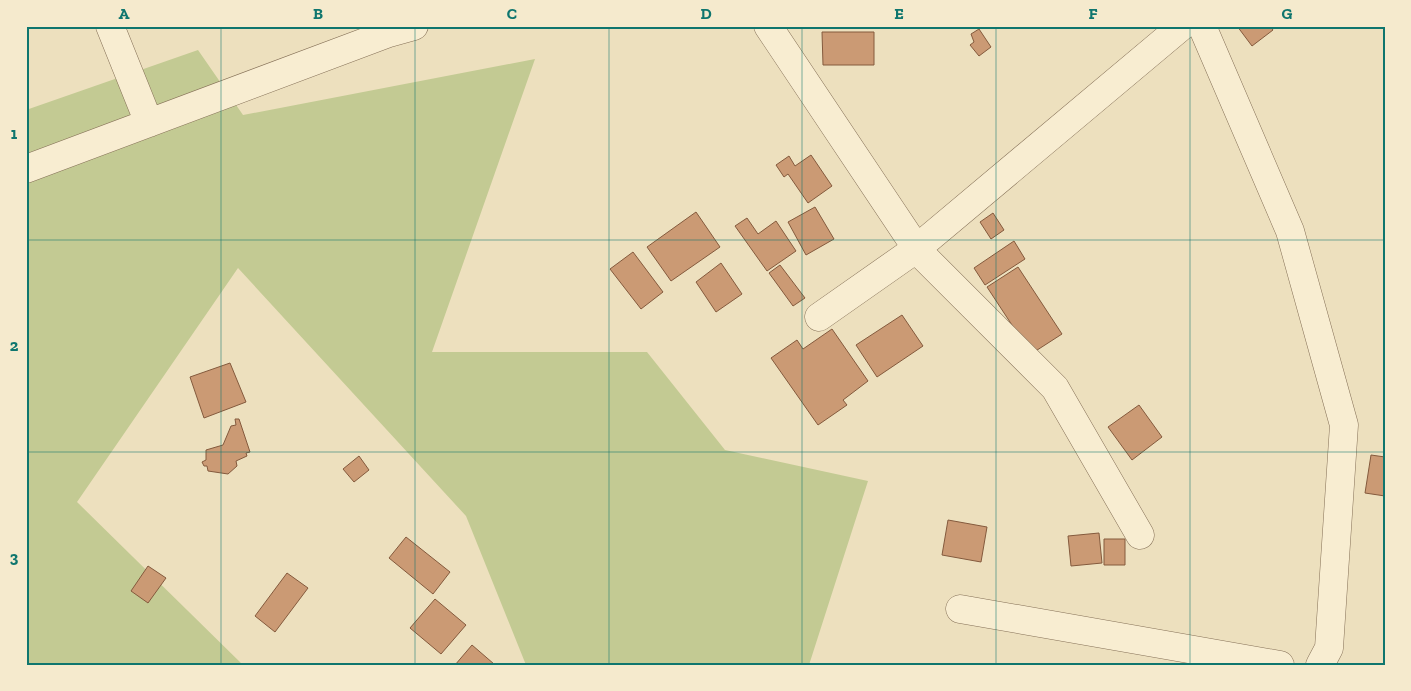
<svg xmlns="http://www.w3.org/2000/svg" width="1411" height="691" font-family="'Zilla Slab',serif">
<rect width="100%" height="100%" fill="#ede0be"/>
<path fill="#c3ca93" d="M198,50L243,115L535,59L432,352H647L725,450L868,481L809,665H526L466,516L238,268L77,502L243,665H26V110Z"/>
<path fill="#cb9a74" stroke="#845a3d" d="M1237,26H1270L1273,30L1252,46Z
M979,29L991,47L979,56L970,45L974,42L971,34Z
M822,32H874V65H823Z
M811,155L832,186L808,203L788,174L784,177L776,165L789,156L795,166Z
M815,207L834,239L806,255L788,222Z
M696,212L720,247L671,281L647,247Z
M993,213L1004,230L991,239L980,222Z
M747,218L758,234L776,221L796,251L767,271L735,226Z
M1014,241L1025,259L985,285L974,268Z
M633,252L663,292L641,309L610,269Z
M721,263L742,294L716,312L696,282Z
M780,265L805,298L793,306L769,273Z
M1018,267L1062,334L1031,354L987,287Z
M902,315L923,346L877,377L856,345Z
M832,329L868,381L843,400L847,405L818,425L771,358L797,340L803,349Z
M230,363L246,402L204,418L190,377Z
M1139,405L1162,437L1132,460L1108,427Z
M235,419H239L250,452L246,453L247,456L236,461L237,466L228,474L208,471L207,466H204L202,462L206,460V450L223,445L231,426L236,425Z
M1371,455L1385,457V496L1365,493Z
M359,456L369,470L354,482L343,469Z
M948,520L987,527L981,562L942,555Z
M1099,533L1102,563L1071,566L1068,536Z
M406,537L450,572L433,594L389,558Z
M1104,539H1125V565H1104Z
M148,566L166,578L148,603L131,591Z
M287,573L308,588L275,632L255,616Z
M435,599L466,625L441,654L410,628Z
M472,645L494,664L493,665H455Z"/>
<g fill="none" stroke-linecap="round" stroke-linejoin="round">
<g stroke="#857057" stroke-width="29">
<path id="minor" d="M110,26L149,123
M768,26L919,252L1055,388L1140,535
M1202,26L1290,231L1344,425L1329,648L1320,665
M26,169L389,33L414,26
M819,317L916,249L1182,26
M960,609L1280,665"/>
</g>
<use href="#minor" stroke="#f8edd1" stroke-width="28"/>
</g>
<path fill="none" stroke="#0f766e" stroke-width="1" stroke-opacity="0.55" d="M221,26V665M415,26V665M609,26V665M802,26V665M996,26V665M1190,26V665M26,240H1385M26,452H1385"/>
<rect width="1411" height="691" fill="none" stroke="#f5eacd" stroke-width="55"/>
<rect x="28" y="28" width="1356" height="636" fill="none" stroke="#0f766e" stroke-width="2"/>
<g font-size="16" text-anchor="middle" font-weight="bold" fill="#0f766e">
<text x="124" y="19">A</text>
<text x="318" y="19">B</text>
<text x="512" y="19">C</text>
<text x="706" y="19">D</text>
<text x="899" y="19">E</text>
<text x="1093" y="19">F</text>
<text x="1287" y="19">G</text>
<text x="14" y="139">1</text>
<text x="14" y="351">2</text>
<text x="14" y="563">3</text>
</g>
</svg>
